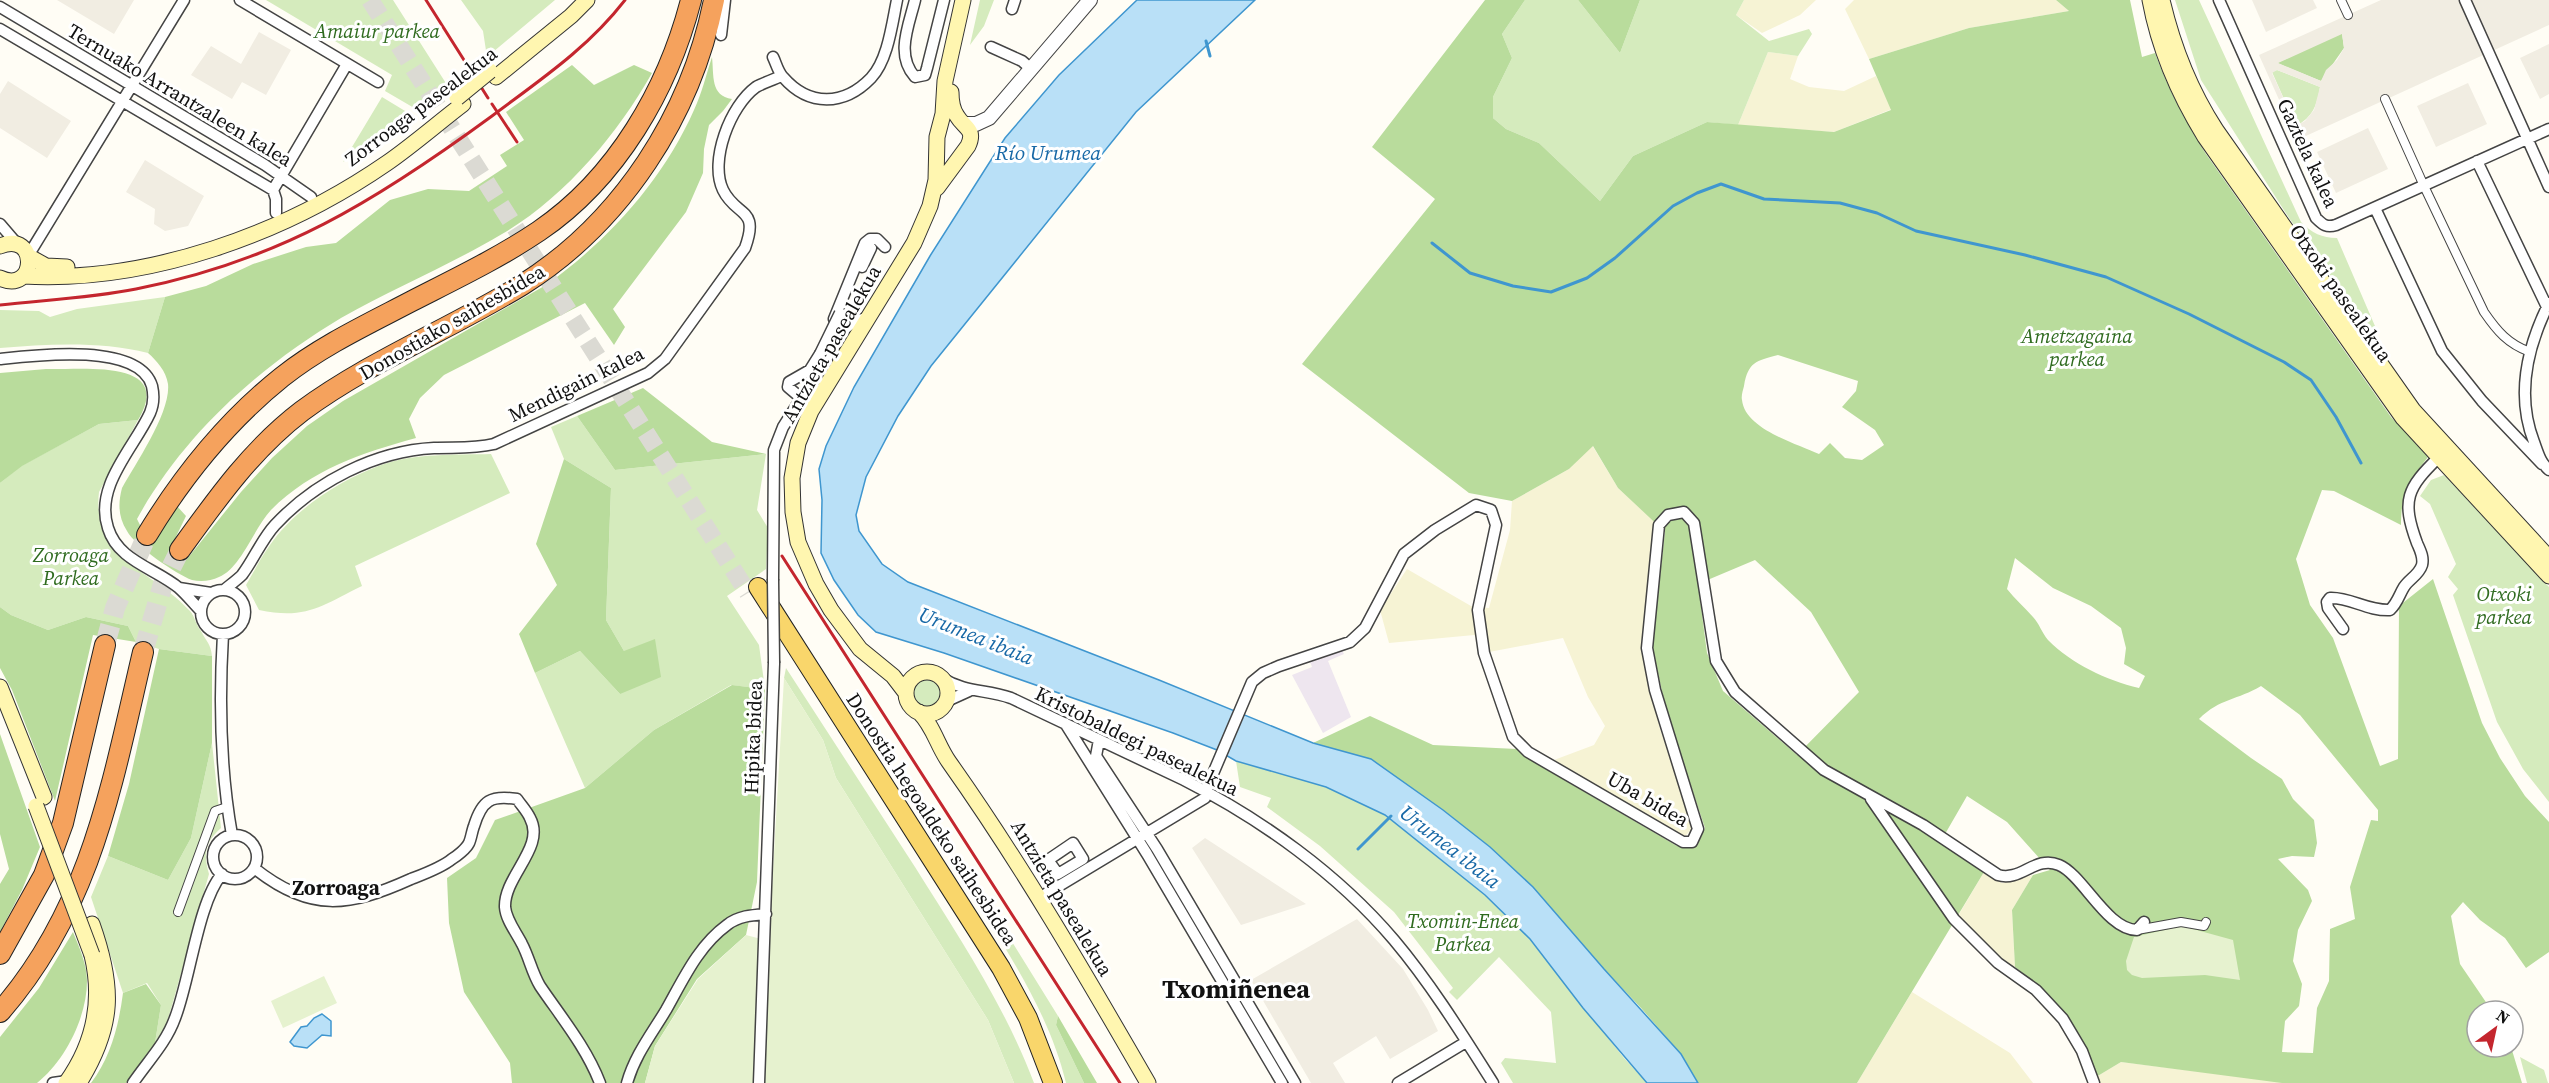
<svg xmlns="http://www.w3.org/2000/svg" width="2549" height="1083" font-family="'Source Serif 4',serif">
<rect width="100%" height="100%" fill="#fffdf5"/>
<path fill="#eee6ef" d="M1340,647L1344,654L1328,661L1351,717L1323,733L1292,675L1312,667L1309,659Z"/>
<path fill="#f6f3d4" d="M1744,0H1816L1800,15L1762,33L1736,15Z
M1854,0H2056L2069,11L1969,28L1869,59L1845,9Z
M1768,52L1798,56L1790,79L1809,87L1844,91L1876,76L1892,109L1834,132L1738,125Z
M1592,445L1618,488L1655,522L1641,647L1660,729L1694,827L1684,837L1554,760L1594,745L1605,726L1588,697L1563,638L1489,652L1474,635L1389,643L1380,610L1407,569L1471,606L1489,608L1510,530L1512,501L1569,469Z
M1984,872L2002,883L2033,875L2012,910L2015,967L2001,959L1958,916Z
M1912,992L2010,1053L2033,1083H1857Z
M2121,1062L2283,1082V1083H2086Z"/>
<path fill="#d5ebbd" d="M266,0H393L449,88L421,112L385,91L392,75Z
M461,0H555L487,57L483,31Z
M980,0H994L984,26L970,45Z
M1525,0H1578L1620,53L1640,0H1744L1736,15L1769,41L1809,29L1812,34L1798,56L1768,52L1738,125L1707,122L1633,156L1600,201L1539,143L1506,129L1493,118V97L1512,58L1502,34Z
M2175,0H2199L2301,222C2312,233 2322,238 2337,238L2378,333H2372L2289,218L2201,80Z
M2277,70L2320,87C2317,105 2313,117 2296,126L2272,72Z
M382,97L415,117L343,162Z
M165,297L148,353C100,341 49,344 0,348V310L39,311L50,317L77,309Z
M577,416L615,470L766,454L757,510L768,528L766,569L727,596L759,645L765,689L731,685L654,730L585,788L535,673L580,651L620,694L624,651L606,620L611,488L564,459L551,427Z
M138,420L99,492C91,559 154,571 190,611C195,617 196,625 201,631C206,641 211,644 212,656L159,649L136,642L128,626L86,617L48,630L11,615L0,607V483L21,466L99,424Z
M491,454L510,493L355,566L362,586C321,606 306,620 259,610L246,585C254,572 261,557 270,545C295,509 340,480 381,465C415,453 455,455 491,454Z
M2444,475L2549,587V802L2523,769L2497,722L2453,595L2458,589L2448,577L2456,564L2430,504L2420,496L2431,480Z
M786,668C829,734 872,801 915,867C959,937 1005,1006 1034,1083H1014L988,1020L836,778L823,740L784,678Z
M913 694a14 14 0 1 1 28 0a14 14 0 1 1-28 0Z
M212,743L221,828C205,842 203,854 209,874L171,1009L166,1025L155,1043L161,1005L147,983L123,993L91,897L108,856L168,880L191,838Z
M1236,761L1326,787L1385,815L1485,895L1530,939L1624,1058L1647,1083H1513L1501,1063L1505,1058L1556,1063L1551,1012L1499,957L1457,1000L1449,992L1453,988L1394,912L1320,846L1267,807L1271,798L1240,787Z
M962,861L1058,1016L1056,1025L1084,1083H1066C1047,1004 996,935 954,866Z
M2520,1057L2544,1070L2548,1083H2527Z"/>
<path fill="#b9dc9c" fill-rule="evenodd" d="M1485,0H1525L1502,34L1512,58L1493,97V118L1506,129L1539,143L1600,201L1633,156L1707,122L1834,132L1891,110L1869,59L1969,28L2069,11L2056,0H2130L2142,57L2155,53C2168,89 2185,121 2206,154L2391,417L2428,457C2409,482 2401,493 2401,525L2334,491L2322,490L2296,559L2310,605L2333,638L2380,766L2398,759L2399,606L2433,579L2482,723L2500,758L2525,796L2549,822V952L2526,968L2505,938L2480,920L2463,902L2451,916L2460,964L2492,1011H2477V1047H2511L2522,1083H2282L2121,1062L2096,1077L2072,1026L2046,992L2015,967L2012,910L2033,875L2050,870L2007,822L1967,796L1941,841L1984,872L1857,1083H1698L1681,1054L1641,1008L1604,969L1533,887L1490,847L1443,810L1371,759L1313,743L1370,716L1433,745L1517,749L1542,767L1677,846H1697L1705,828L1667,714L1652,646L1665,532L1618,488L1593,446L1569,469L1512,501L1469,493L1302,364L1435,199L1372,147ZM1778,355L1858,381L1856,391L1842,407L1875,430L1884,445L1862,460L1845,458L1830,443L1819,454C1795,443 1745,429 1742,400C1741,396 1743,390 1744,386C1748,362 1756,361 1778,355ZM2015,558L2053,588L2091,606L2121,628L2126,648L2124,664L2145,676L2139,688C2106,680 2072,664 2048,640C2042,633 2039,623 2033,617C2024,607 2015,599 2007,589ZM1755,560L1811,612L1859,692L1797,755L1723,691L1707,653L1698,584ZM2261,686L2300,715L2378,810V821L2371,820L2350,887L2355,919L2330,929L2329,981L2317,1008L2313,1053L2282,1052L2285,1021L2299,1006L2302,984L2293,961L2298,930L2312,901L2308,890L2278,859L2292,856L2314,857L2317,843L2314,820L2293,799L2282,779L2251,758L2199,719C2220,698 2238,700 2261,686Z
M1578,0H1640L1620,53Z
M2342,33L2344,48L2321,81L2277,63Z
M712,57C714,75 710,96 732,99L723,111L709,125L704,149L703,173L686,212L613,309L625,327L614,345L585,303L444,375L420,398L409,419L416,438C362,453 312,469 271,510C254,528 241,568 219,577C211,581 201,582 192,580C176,574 135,546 127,531C118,517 118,503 122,488C136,463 171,412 168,384C166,371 157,361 148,353L165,297L206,286L253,264L306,247L336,243L390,200L428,189L469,191L507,166L500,155L524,140L506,112L572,65L594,85L634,65L652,73C617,135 564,198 502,234C450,265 394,288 341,318C259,367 183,435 137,519L143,531L176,505L186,516L170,549L187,559L241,492L272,458L307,426L343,401L546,285C608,241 663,180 694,110C702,93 706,75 712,57Z
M46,369C82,370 175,358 138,420L99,424L22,466L0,483V373Z
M643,388L712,442L766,454L615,470L577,416Z
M564,459L611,488L606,620L624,651L655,639L661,677L620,694L580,651L535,673L519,634L557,585L536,544Z
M0,607L11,615L48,630L86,617L128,626L136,642L93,635L55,801L12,690L0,668Z
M159,649L212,656V743L191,838L168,880L108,856L129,784Z
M732,685L765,689L757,882L746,935L697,979L655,1046L645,1083H512L510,1063L464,992L449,923L447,878L476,858L495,820L585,788L654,730Z
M0,734L40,847L22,890L0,932V884L9,869L0,834Z
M73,932C79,947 87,964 87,981C87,1017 65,1061 37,1083H0V1037L39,988Z
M146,984L161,1005L155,1043L126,1083H91C111,1057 119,1024 123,993Z
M1058,1016L1097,1083H1084L1056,1025Z"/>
<path fill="#e6f2cf" d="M784,678L823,740L836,778L988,1020L1014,1083H645L655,1046L698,979L746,935L769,941Z
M2182,926L2233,940L2240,980L2205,975L2142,978L2132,975L2127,970L2126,961L2134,937Z
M324,976L337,1003L283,1028L271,1001Z"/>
<path fill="#f1ede2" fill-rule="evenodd" d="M57,0H134L114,34Z
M2252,0H2313L2317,8L2266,32Z
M2381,0H2549V25L2297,140L2259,55ZM2342,34L2344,48L2337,60L2326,70L2321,81L2278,63ZM2277,70L2320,87L2314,110L2305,121L2296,126L2272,73Z
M259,32L291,50L266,95L242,82L232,99L191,75L211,46L241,64Z
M2549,44V94L2540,99L2520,58Z
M8,81L71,121L47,158L0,128V94Z
M2468,83L2487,124L2436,147L2417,106Z
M2368,128L2388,169L2336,193L2317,152Z
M145,160L204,196L188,226L165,231L154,224L155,209L126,192Z
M1205,838L1306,904L1241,925L1192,848Z
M1357,919L1403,969L1428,1010L1438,1031L1390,1059L1376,1036L1333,1063L1345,1083H1311L1251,980Z"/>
<path fill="#b9e0f7" stroke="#3f96cf" stroke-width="1.5" d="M1137,0H1255L1136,112L931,366L898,416L866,477L856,515L859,531L882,564L908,582L1159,680L1313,743L1371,759L1443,810L1490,847L1533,887L1604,969L1681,1054L1698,1083H1647L1583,1008L1530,939L1485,895L1385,815L1326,787L1236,761L1217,750L1173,733L944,653L876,632L858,615L834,580L821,553L822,500L819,469L826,446L854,387L930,256L1005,138L1059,75Z
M322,1014L331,1021V1036L322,1035L307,1048L294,1046L290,1042L301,1027L307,1026L314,1018Z"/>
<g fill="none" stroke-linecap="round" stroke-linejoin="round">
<path stroke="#3f96cf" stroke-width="3" d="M1206,41L1210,56
M1432,243L1470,273L1513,286L1551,292L1587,278L1615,258L1673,206L1697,193L1721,184L1764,199L1840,203L1877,213L1916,231L2025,255L2106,277L2189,314L2284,362L2311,380L2336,417L2361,463
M1358,849L1391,816"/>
<path stroke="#dbdad3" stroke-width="18" stroke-dasharray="18 9" stroke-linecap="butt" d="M370,0L748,593"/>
<path stroke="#dbdad3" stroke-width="20" stroke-dasharray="20 10" stroke-linecap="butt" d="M105,645L115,608L147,535
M143,652L163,584L180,550"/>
<g stroke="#444" stroke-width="10">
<path id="pedestrian" d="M2341,0L2348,15
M2385,99L2424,186L2484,312C2497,331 2508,344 2530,352
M178,912L215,811L227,807
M2137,930L2181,922L2204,926L2206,922"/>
</g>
<g stroke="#444" stroke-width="13">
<path id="minor" d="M240,0L378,82
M915,0C909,25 895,55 915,77L925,75L927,68L944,0
M2219,0L2316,218C2323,225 2327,228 2336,225L2549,129
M2465,0L2549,187
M0,7L265,165L311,197
M1012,9L1015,0
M0,29L273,190L276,199V213
M721,35L725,0
M991,47L1022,61L1030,68
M773,57C776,63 778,72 783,77C809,107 844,106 871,78C888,60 892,24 897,0
M2477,161L2547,307
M273,190L347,64
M2375,208L2442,351L2482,401L2542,464
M0,224L18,245
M28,256L184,0
M862,267L871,248
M2549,303C2527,347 2516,396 2534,442C2538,453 2540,462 2549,470
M834,319L865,243L870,239H877L885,247
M0,359C35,355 139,342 152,386C154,395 154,404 150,413C134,448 94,486 108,528C118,561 155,568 179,588C187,595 194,604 201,611
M801,398L788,387L789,382L810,370L820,354
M773,579L774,450L783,427L845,329L852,323L868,317
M179,588L211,593
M224,590C230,585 237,580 242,575C254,559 262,539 275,525C315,482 375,451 434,448C455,447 473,449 494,444L648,373L665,359L745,248C760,207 736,217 723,190C709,161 730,106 756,87C763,83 773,80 781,76
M201 612a22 22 0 1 1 44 0a22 22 0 1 1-44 0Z
M2343,629L2328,608L2327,602L2330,598C2350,597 2367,611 2390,610C2398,602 2399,595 2404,587C2409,579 2419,575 2422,565C2424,557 2420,550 2417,543C2401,500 2407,488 2439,457
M223,634C219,701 220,768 232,835
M942,678C966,693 985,689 1011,698L1184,780C1261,819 1338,874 1394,940C1431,984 1462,1034 1493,1083
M947,701L969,691
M1065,723L1147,854L1282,1083
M1099,740L1096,756L1157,849L1295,1083
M1871,799L1954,919L1998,963L2036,990L2063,1019L2082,1051L2094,1083
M213 857a22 22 0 1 1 44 0a22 22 0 1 1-44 0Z
M1073,843L1083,859L1058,874L1048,860Z
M254,868C310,913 349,907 411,879C424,874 441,868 452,859C457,856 466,849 469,843C471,839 472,831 474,826C482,800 491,795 517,799C521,805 527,811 530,818C546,847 504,876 505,907C506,920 516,932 522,944C529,957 532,973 540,986C561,1017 586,1047 600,1083
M1039,898L1205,798L1209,783L1252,682L1263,673L1279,666L1350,642L1365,628L1404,554L1435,530L1476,505L1491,510L1496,525L1478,610L1484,653L1513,737L1528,752L1683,842H1692L1698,829L1655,690L1647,648L1659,525L1668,515L1684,512L1694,523L1716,661L1735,692L1824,770L1923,825L1998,875C2021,882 2035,855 2059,865C2083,875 2107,930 2137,930L2144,922
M53,1083L67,1081
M133,1083C148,1061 166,1043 175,1018C190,980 198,902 222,874
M627,1083C635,1055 651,1035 666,1010C683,980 698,946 727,925C738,916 752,915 766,914
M759,1083L774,663
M1398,1083L1466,1042"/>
</g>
<g stroke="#444" stroke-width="16">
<path id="tertiary" d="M965,124H976L989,118L1090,0"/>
</g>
<g stroke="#333" stroke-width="17">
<path id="secondary" d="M2150,0C2159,49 2179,95 2205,137L2403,418L2549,576
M2162,0C2173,47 2190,90 2216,130L2413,410L2549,558
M496,77L571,16L587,0
M937,188L968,146C976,129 964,128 957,116C952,109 951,100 951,92
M0,246C39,230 37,295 0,278
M28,256L46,266L67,267
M23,276C149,283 284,234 387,163C413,145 438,123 463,104
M906 693a21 21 0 1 1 42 0a21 21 0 1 1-42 0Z
M0,687L44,797
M906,693L893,676L860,649L831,610L816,584L798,542L793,512L792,478L798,443L811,411L914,243L930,206L936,180L937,137L943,114L945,81L963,0
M919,712C934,727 937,745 949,762C1022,865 1085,974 1148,1083
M66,1083C94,1044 103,1001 92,955
M79,1083C115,1025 114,986 92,924"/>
</g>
<g stroke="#222" stroke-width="20">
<path id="primary" d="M758,587L1001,968L1028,1018L1053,1083"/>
</g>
<g stroke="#222" stroke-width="22">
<path id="motorway" d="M147,535C184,474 227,421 282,377C321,346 368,324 412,301C455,279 499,258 539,231C617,178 668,89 691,0
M180,550C216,500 252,449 302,411C370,361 450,329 522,285C622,222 691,115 714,0
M0,954L44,875L63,823L105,645
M0,1012C92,907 112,783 143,652"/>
</g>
<use href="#pedestrian" stroke="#fff" stroke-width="8"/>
<use href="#minor" stroke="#fff" stroke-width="10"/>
<use href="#tertiary" stroke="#fff" stroke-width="14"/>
<use href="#secondary" stroke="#fff6b0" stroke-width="15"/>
<use href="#primary" stroke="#f9d66b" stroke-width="18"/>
<use href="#motorway" stroke="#f5a25d" stroke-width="20"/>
<path stroke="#c4262e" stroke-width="3" d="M426,0L488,98
M492,104L517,142
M0,305C45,300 91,298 136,289C279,261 376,201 492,116C540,80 588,48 625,0
M782,556L1120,1083"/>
<g stroke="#444" stroke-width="13" stroke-linecap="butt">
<path id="minor-bridge" d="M820,354L840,313
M773,579L774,663"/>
</g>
<g stroke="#333" stroke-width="17" stroke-linecap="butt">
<path id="secondary-bridge" d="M457,98L490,71
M36,806L92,955"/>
</g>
<use href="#minor-bridge" stroke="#fff" stroke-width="10"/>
<use href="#secondary-bridge" stroke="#fff6b0" stroke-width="15"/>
</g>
<g text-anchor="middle" stroke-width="6" stroke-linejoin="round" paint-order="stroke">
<g font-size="20" font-style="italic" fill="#2f6b1f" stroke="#fff">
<text x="377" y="38">Amaiur parkea</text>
<text x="2077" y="343">Ametzagaina<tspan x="2077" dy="23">parkea</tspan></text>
<text x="71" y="562">Zorroaga<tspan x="71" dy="23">Parkea</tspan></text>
<text x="2504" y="601">Otxoki<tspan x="2504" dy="23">parkea</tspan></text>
<text x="1463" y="928">Txomin-Enea<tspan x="1463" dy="23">Parkea</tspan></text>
</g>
<g font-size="20" fill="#111" stroke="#fff">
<text transform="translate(180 95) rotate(31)" y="7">Ternuako Arrantzaleen kalea</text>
<text transform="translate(421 106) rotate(-37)" y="7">Zorroaga pasealekua</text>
<text transform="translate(2308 153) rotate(65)" y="7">Gaztela kalea</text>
<text transform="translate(2341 293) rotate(55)" y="7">Otxoki pasealekua</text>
<text transform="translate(452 322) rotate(-30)" y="7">Donostiako saihesbidea</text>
<text transform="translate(831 344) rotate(-60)" y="7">Antzieta pasealekua</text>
<text transform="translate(576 384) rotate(-26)" y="7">Mendigain kalea</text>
<text transform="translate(753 737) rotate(-88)" y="7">Hipika bidea</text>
<text transform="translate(1137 741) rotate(26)" y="7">Kristobaldegi pasealekua</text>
<text transform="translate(1648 799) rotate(30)" y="7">Uba bidea</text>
<text transform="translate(932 819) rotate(57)" y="7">Donostia hegoaldeko saihesbidea</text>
<text transform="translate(1062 898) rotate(59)" y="7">Antzieta pasealekua</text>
</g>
<g font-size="21" font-style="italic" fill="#1768a6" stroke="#fff">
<text x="1048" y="160">Río Urumea</text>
<text transform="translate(976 636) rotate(22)" y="7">Urumea ibaia</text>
<text transform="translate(1450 847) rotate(38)" y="7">Urumea ibaia</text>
</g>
<g font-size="21" font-weight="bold" fill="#111" stroke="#fff">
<text x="336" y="895">Zorroaga</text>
</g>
<g font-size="26" font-weight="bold" fill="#111" stroke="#fff">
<text x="1236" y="998">Txomiñenea</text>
</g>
</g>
<g transform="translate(2495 1029) rotate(33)"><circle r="28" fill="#ffffff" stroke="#a0a0a0" stroke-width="1.5"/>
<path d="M0-4.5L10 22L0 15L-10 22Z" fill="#c4262e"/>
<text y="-9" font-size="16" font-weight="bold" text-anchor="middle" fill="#111111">N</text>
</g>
</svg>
